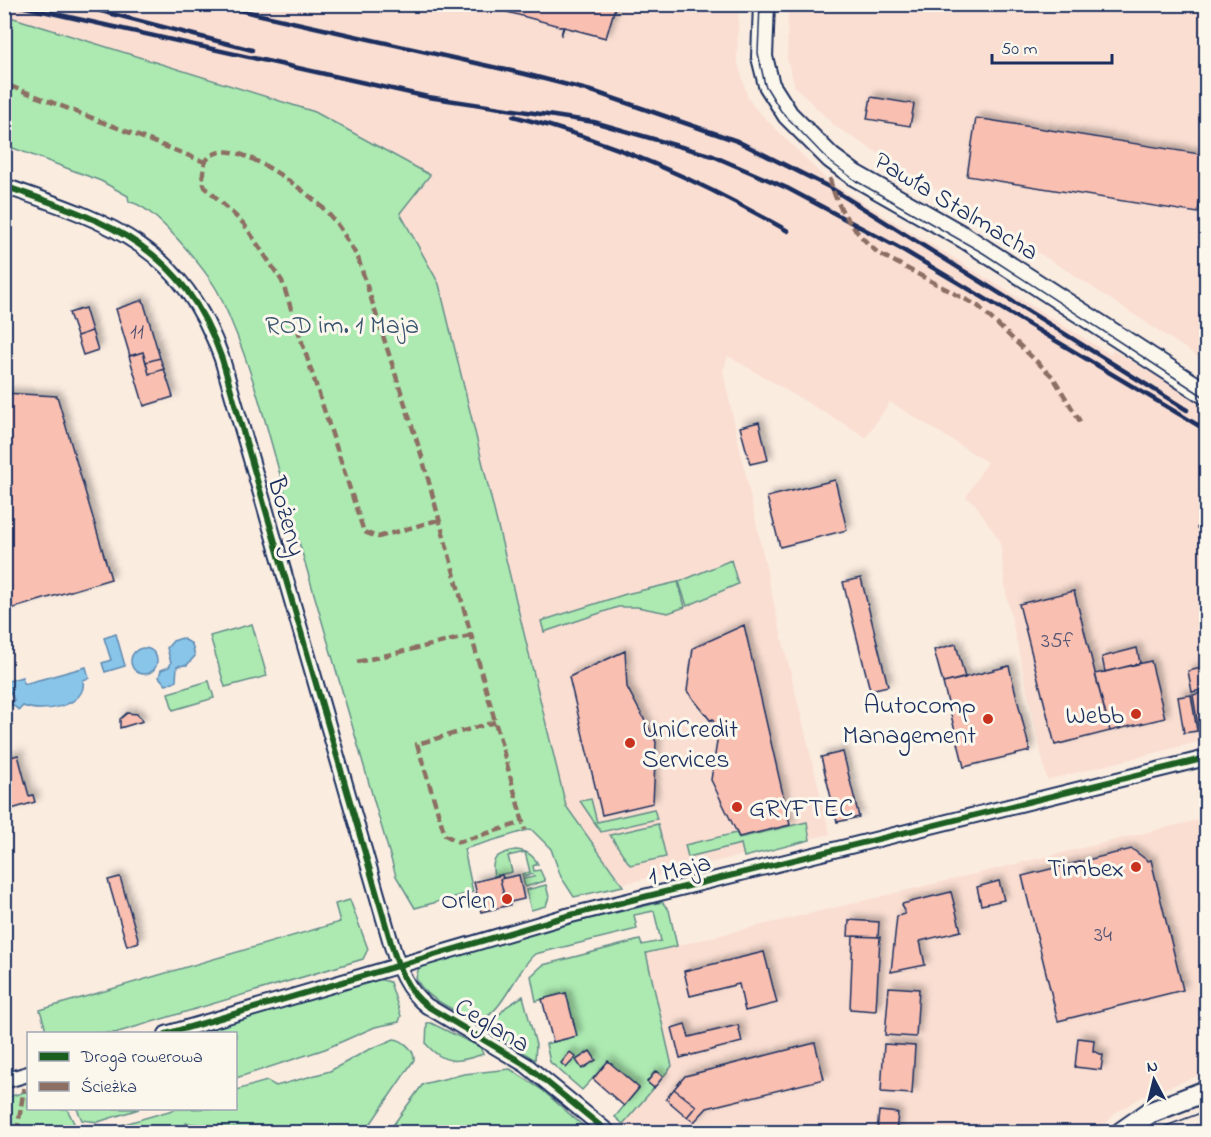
<svg xmlns="http://www.w3.org/2000/svg" width="1211" height="1137" font-family="'Indie Flower',sans-serif">
<defs>
<filter id="shadow"><feDropShadow dx="4.5" dy="-4.5" stdDeviation="3" flood-color="#0004"/></filter>
</defs>
<rect width="100%" height="100%" fill="#fbece0"/>
<filter id="ink" filterUnits="userSpaceOnUse"><feTurbulence type="fractalNoise" baseFrequency=".0167" numOctaves="2"/><feDisplacementMap in="SourceGraphic" scale="12" xChannelSelector="R" yChannelSelector="G"/><feConvolveMatrix kernelMatrix="1 2 1 2 8 2 1 2 1" color-interpolation-filters="sRGB"/></filter>
<g filter="url(#ink)">
<path fill="#faded2" d="M5,5H739L737,60L748,98L755,108L828,181L1110,354L1113,350L1206,405V740L1047,780L1006,593L1000,541L975,504L966,497L987,462L890,402L866,437L728,356L723,371L776,613L830,834L623,884L566,806L439,284L399,213L430,174L5,45Z
M788,5H1206V362L1069,272L836,127L795,87L787,59Z
M1206,818V1073L1144,1096L1115,1113L1099,1132H633L623,1124L672,1066L646,953Z"/>
<path fill="#aceab1" stroke="#648c88" stroke-width="1.5" d="M4,15L315,112L430,175L400,213L439,284L566,806L623,886L574,897L561,877L551,849L531,829L464,849L473,892L415,908L396,876C361,757 327,638 292,518C271,444 253,364 219,294C209,273 152,203 129,202L128,196L101,181L5,145Z
M731,560L738,584L687,606L679,582Z
M678,582L685,607L668,613L637,607H618L544,632L541,621L626,594Z
M252,624L267,676L225,687L210,636Z
M209,681L214,698L173,710L168,693Z
M591,799L597,822L654,809L657,819L601,832L580,801Z
M807,822L810,840L744,857L741,844L688,857L685,845L689,844L736,833L739,838Z
M658,824L666,857L630,865L610,835Z
M515,850C526,850 533,855 538,864L533,866L534,871L540,870L545,881L525,887L523,879L534,877L533,874L523,877L522,874L530,872L525,852L508,856L512,872L494,876C490,858 497,854 515,850Z
M546,885L549,897L546,906L531,910L526,890Z
M350,900L368,949L363,959L115,1033H47L40,1010L340,922L335,904Z
M662,902L669,910L677,946L646,953L672,1066L663,1077L655,1071L647,1082L654,1088L623,1124L615,1117L639,1088L608,1062L582,1090L550,1062L546,1044L576,1036L566,993L536,1001L531,976L543,965L640,940L642,945L661,941L654,911L634,915L637,929L535,954C518,966 499,1023 474,1021C466,1020 457,1012 450,1008C437,1001 422,992 416,978L419,967L545,929Z
M379,979L390,982L401,1016L399,1022L375,1027L325,1049L236,1078V1034L195,1033Z
M523,996L536,1045L535,1060L492,1031V1023L506,1007Z
M427,1023H431L480,1047L483,1054C458,1063 444,1065 426,1044Z
M394,1039C403,1040 415,1050 414,1060L365,1132H269L186,1123L185,1132H5V1098L28,1091V1108L67,1109L77,1129L97,1132L176,1109L236,1108V1090L267,1081L276,1086L330,1071L366,1051Z
M510,1069L541,1089L590,1132H388L423,1084L464,1074Z
M77,1109V1108L139,1109L98,1122L82,1120Z"/>
<path fill="#89c5e8" stroke="#5d89b1" stroke-width="1.5" d="M116,634L125,666L105,672L102,663L111,660L104,638Z
M182,638L192,644L195,656L187,665L177,666L176,681L166,685L159,677L161,670L169,667L171,663L167,648L173,641Z
M131 661a13 13 0 1 1 26 0a13 13 0 1 1-26 0Z
M86,667L89,678L83,680C88,707 41,714 23,706L19,710L11,704L14,700L5,682L22,677L24,684Z"/>
<path fill="#f9bfb1" stroke="#1b2f5e" stroke-width="1.5" filter="url(#shadow)" d="M478,4H616L606,38L564,27L561,36L563,27Z
M871,97L914,104L910,126L867,119Z
M976,118L1206,155L1198,213L967,176Z
M143,300L160,358L146,362L143,352L130,356L116,309Z
M85,308L92,331L77,336L69,313Z
M92,331L98,350L83,355L77,336Z
M143,352L149,374L164,369L173,397L144,406L129,356Z
M160,358L164,369L149,374L146,362Z
M4,393L57,396L111,579L4,611Z
M759,422L768,460L750,464L740,427Z
M835,480L847,530L780,547L767,497Z
M1206,512V534L1197,528Z
M861,578L888,686L870,690L843,582Z
M1074,591L1110,731L1055,745L1019,604Z
M744,625L790,825L739,837L711,780L717,742L713,719L710,720L687,691L693,648Z
M956,644L965,678L943,683L934,650Z
M1137,648L1140,663L1105,672L1102,657Z
M625,651L627,687L656,742L653,803L602,815L569,677Z
M1151,661L1165,718L1110,731L1095,674Z
M1009,666L1030,751L964,767L943,683Z
M1206,667V689L1192,692L1188,671Z
M1206,692V737L1200,738L1193,695Z
M1191,695L1197,731L1184,733L1178,697Z
M127,713L137,714L143,721L120,728V719Z
M843,752L859,817L837,822L821,757Z
M18,755L29,796L33,795L35,802L5,811L4,759Z
M1132,849L1148,861L1151,860L1183,990L1058,1021L1022,876Z
M502,875L503,878L500,879L506,903L509,902L510,905L481,912L474,882Z
M519,875L524,899L506,903L500,879Z
M120,877L139,942L127,946L108,880Z
M999,881L1004,900L981,905L977,887Z
M951,892L961,931L920,941L925,965L891,972L897,916L905,914L902,904Z
M849,920L879,922L878,937L848,936Z
M853,936L880,937L876,1011L850,1009Z
M764,952L777,1003L745,1011L739,984L690,996L684,971Z
M889,987L919,989L916,1037L885,1035Z
M566,993L577,1036L553,1042L542,999Z
M685,1024L689,1037L738,1025L742,1042L680,1058L672,1028Z
M1078,1038L1094,1040L1093,1051L1103,1055L1101,1070L1075,1067Z
M815,1043L824,1079L707,1108L694,1122L687,1117L696,1106L674,1089L685,1076Z
M884,1044L915,1046L912,1094L881,1092Z
M590,1051L596,1060L582,1069L576,1060Z
M570,1052L576,1057L566,1068L561,1063Z
M608,1061L639,1088L624,1106L593,1079Z
M656,1071L663,1077L654,1088L647,1082Z
M674,1089L696,1106L687,1117L666,1099Z
M879,1111L898,1113L896,1132H877Z"/>
<g fill="none" stroke-linecap="round" stroke-linejoin="round">
<g stroke="#1b2f5e" stroke-width="18">
<path id="street" d="M4,186C109,222 182,245 222,359L391,943C398,967 406,990 427,1006L526,1065L608,1132
M166,1034L567,916L1206,758
M4,1081L28,1074"/>
</g>
<g stroke="#1b2f5e" stroke-width="24">
<path id="secondary" d="M764,4L762,57L769,85L788,115L831,158L854,175L965,238L1206,394
M1122,1132L1149,1113L1206,1091"/>
</g>
<use href="#street" stroke="#fbf7ec" stroke-width="14"/>
<use href="#secondary" stroke="#fbf7ec" stroke-width="20"/>
<path stroke="#1b2f5e" stroke-width="1.5" d="M760,4L758,53L765,85L781,111L829,161L856,181L983,253L1206,398
M1177,1128L1206,1124
M1150,1132L1206,1111"/>
<path stroke="#1b2f5e" stroke-width="4.5" d="M11,4L428,97L594,122L713,156L787,188L903,250L1206,430
M74,4L252,50
M212,4L525,74L595,92L737,141L829,187L1187,410
M513,116C611,140 700,181 788,231"/>
<path stroke="#8d6e63" stroke-width="4.5" stroke-dasharray="9 4.5" stroke-linecap="butt" d="M10,86L205,162
M830,178C835,207 855,233 878,253L978,306L1053,377L1081,423
M438,520L378,537L364,532L282,281L244,224L205,187L202,179L205,162C209,157 213,153 220,152C246,146 306,191 324,209C338,223 348,241 358,258L422,457L525,830
M357,662L470,636
M495,722L417,744L445,835L459,842L524,822
M17,1132L24,1088"/>
<g stroke="#fbf7ec" stroke-width="10">
<path id="cycleway" d="M4,186C109,222 182,245 222,359L391,943C398,967 406,990 427,1006L526,1065L608,1132
M166,1034L567,916L1206,758"/>
</g>
<use href="#cycleway" stroke="#1b5e20" stroke-width="6"/>
</g>
</g>
<g fill="#c8321e" stroke="#fbf7ec" stroke-width="2">
<circle cx="1136" cy="714" r="6"/>
<circle cx="988" cy="719" r="6"/>
<circle cx="630" cy="743" r="6"/>
<circle cx="737" cy="807" r="6"/>
<circle cx="1136" cy="867" r="6"/>
<circle cx="507" cy="899" r="6"/>
</g>
<g text-anchor="middle" stroke-width="6" stroke-linejoin="round" paint-order="stroke">
<g font-size="22" fill="#525373">
<text x="137" y="338">11</text>
<text x="1057" y="647">35f</text>
<text x="1103" y="941">34</text>
</g>
<g font-size="26" fill="#1b2f5e" stroke="#fbf7ec">
<text transform="translate(957 205) rotate(31)" y="9">Pawła Stalmacha</text>
<text transform="translate(288 516) rotate(74)" y="9">Bożeny</text>
<text transform="translate(679 868) rotate(-14)" y="9">1 Maja</text>
<text transform="translate(493 1024) rotate(31)" y="9">Ceglana</text>
</g>
<g font-size="26" fill="#38546f" stroke="#fbf7ec">
<text x="342" y="333">ROD im. 1 Maja</text>
</g>
<g font-size="26" fill="#1b2f5e" stroke="#fbf7ec" text-anchor="end">
<text x="976" y="713">Autocomp<tspan x="976" dy="30">Management</tspan></text>
<text x="1124" y="723">Webb</text>
<text x="642" y="737" text-anchor="start">UniCredit<tspan x="642" dy="30">Services</tspan></text>
<text x="749" y="816" text-anchor="start">GRYFTEC</text>
<text x="1124" y="876">Timbex</text>
<text x="495" y="908">Orlen</text>
</g>
</g>
<rect width="1211" height="1137" fill="none" stroke="#fbf7ec" stroke-width="24"/>
<rect x="12" y="12" width="1187" height="1113" fill="none" stroke="#1b2f5e" stroke-width="2" filter="url(#ink)"/>
<rect x="27" y="1032" width="210" height="78" fill="#fbf7ec" stroke="#a1a7b3" stroke-width="1.5"/>
<rect x="39" y="1052" width="30" height="9" fill="#1b5e20" stroke="#a1a7b3" stroke-width="1.5"/>
<text x="81" y="1062" font-size="18" fill="#1b2f5e">Droga rowerowa</text>
<rect x="39" y="1082" width="30" height="9" fill="#8d6e63" stroke="#a1a7b3" stroke-width="1.5"/>
<text x="81" y="1092" font-size="18" fill="#1b2f5e">Ścieżka</text>
<g transform="translate(1154 1080) rotate(353)" stroke="#fbf7ec" stroke-width="4.5" paint-order="stroke">
<path d="M0-4.5L10 22L0 15L-10 22Z" fill="#1b2f5e"/>
<text y="-9" font-size="16" font-weight="bold" text-anchor="middle" fill="#1b2f5e">N</text>
</g>
<path d="M992 54v9h120v-9" fill="none" stroke="#1b2f5e" stroke-width="3"/>
<text x="1001" y="54" font-size="18" fill="#1b2f5e" stroke="#fbf7ec" stroke-width="4.5" paint-order="stroke">50 m</text>
</svg>
